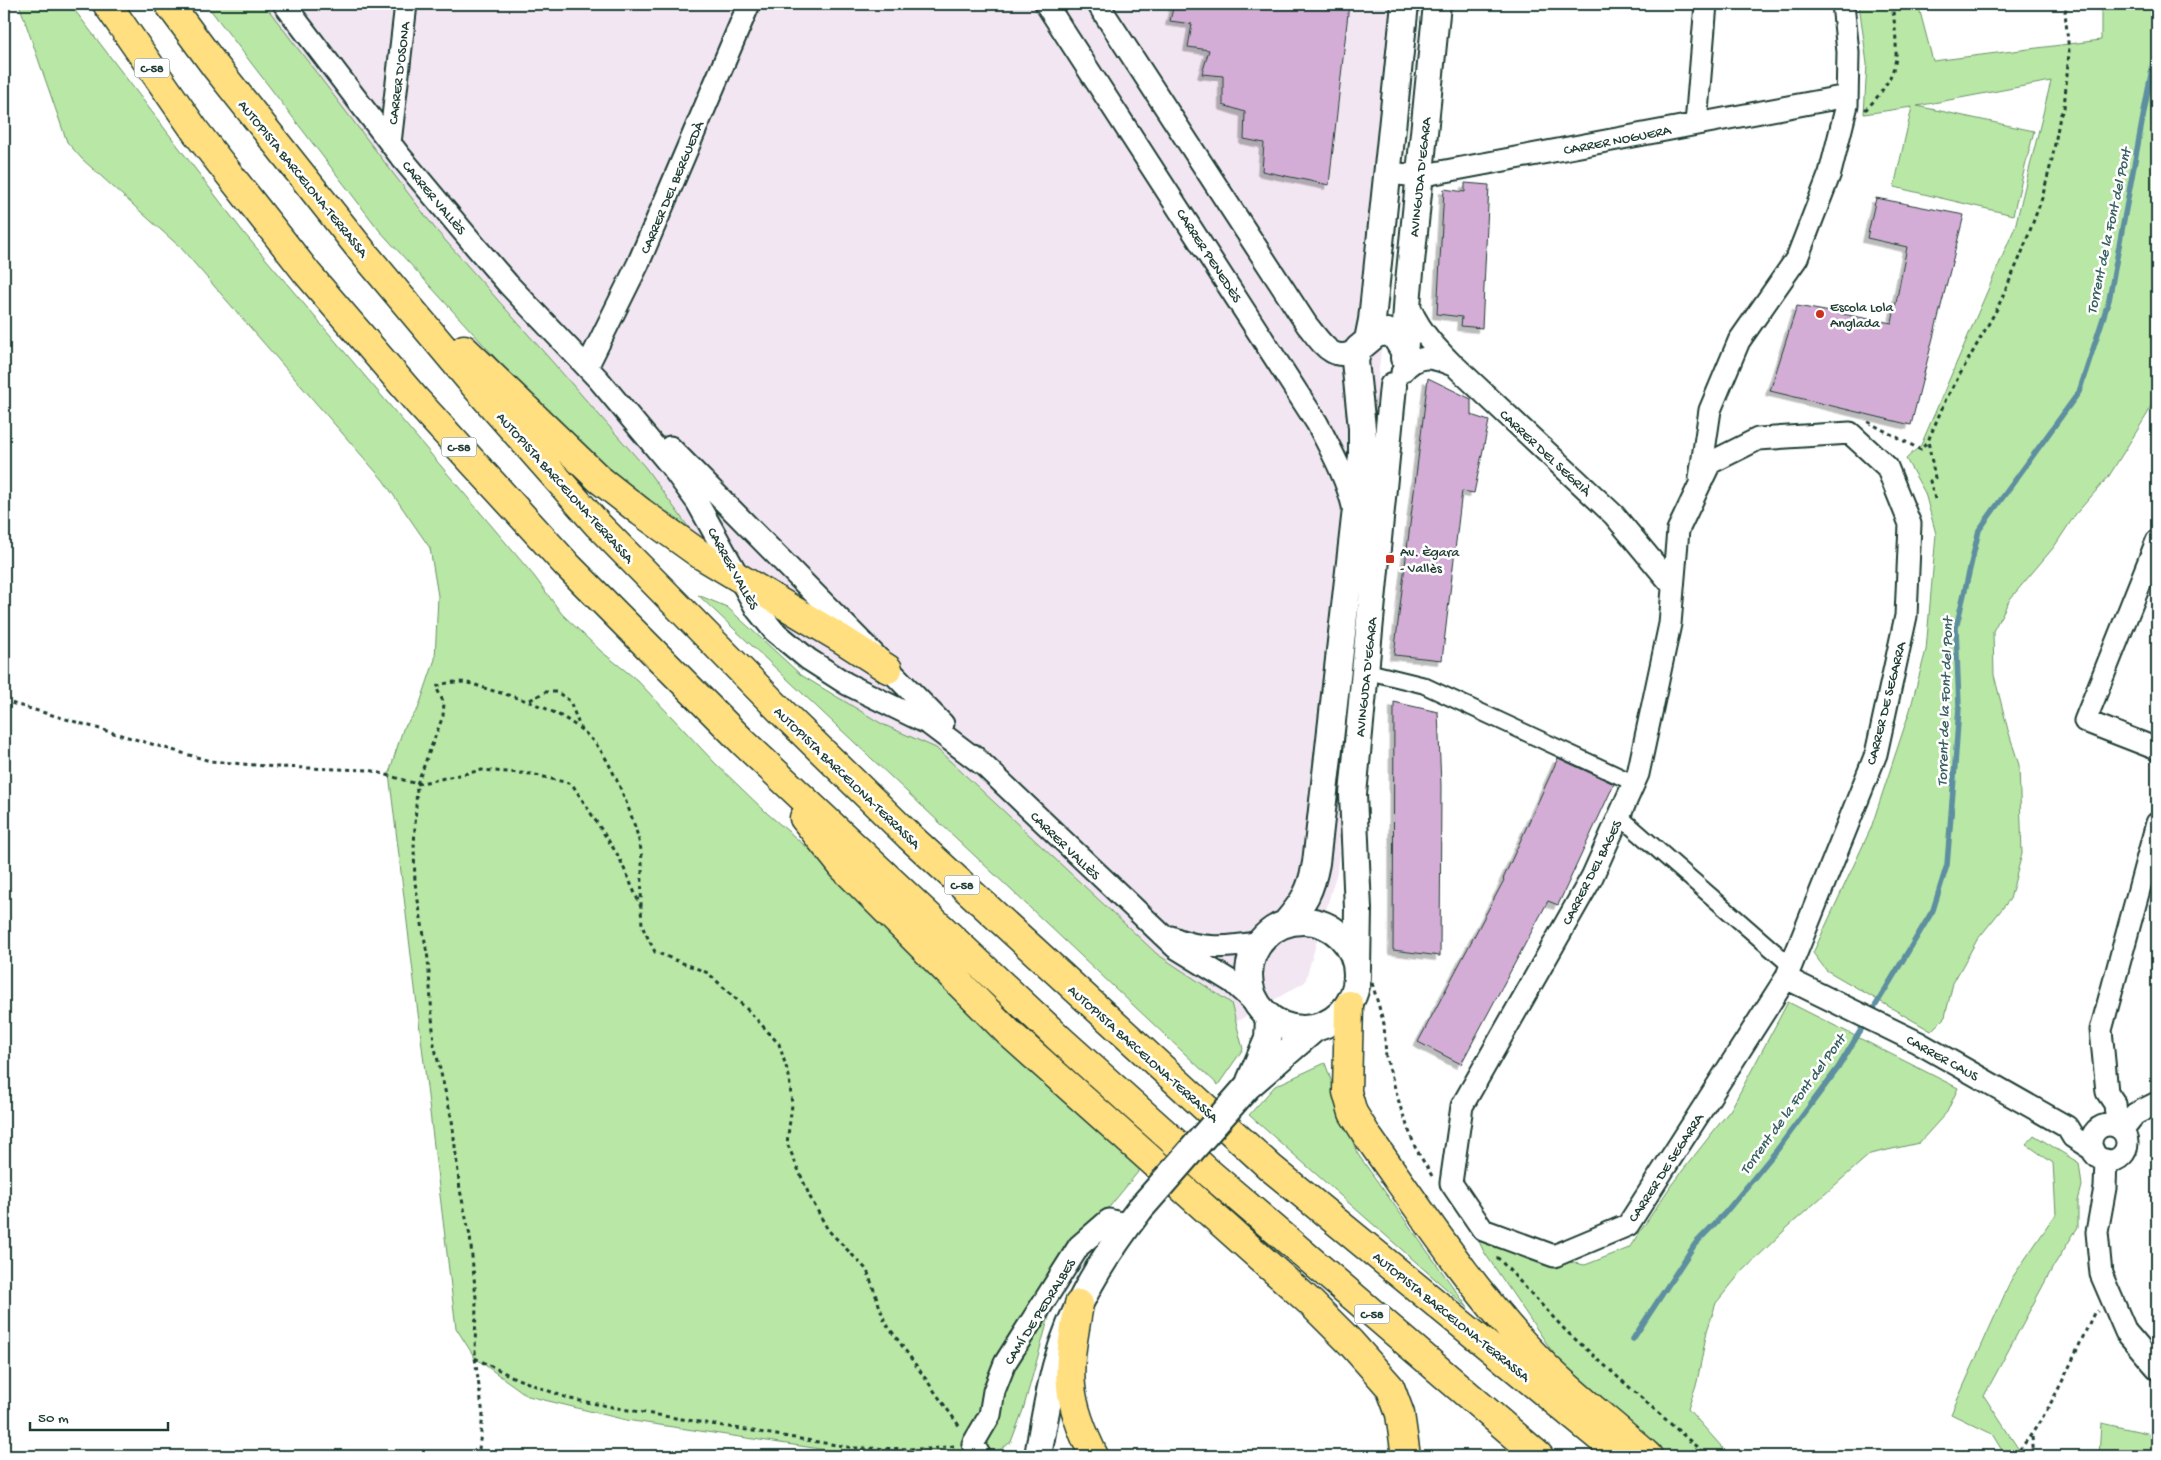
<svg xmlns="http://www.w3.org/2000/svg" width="2161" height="1460" font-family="'Gochi Hand',sans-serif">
<defs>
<filter id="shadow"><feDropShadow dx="-4.5" dy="4.5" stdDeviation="0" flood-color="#0004"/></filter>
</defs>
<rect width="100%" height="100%" fill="#fff"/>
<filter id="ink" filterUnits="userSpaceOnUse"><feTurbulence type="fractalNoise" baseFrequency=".02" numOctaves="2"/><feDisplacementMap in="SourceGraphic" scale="10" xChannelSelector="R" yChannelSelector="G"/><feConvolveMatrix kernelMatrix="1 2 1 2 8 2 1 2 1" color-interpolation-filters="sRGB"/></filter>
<g filter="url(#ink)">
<path fill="#f2e6f2" d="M225,4H1418L1379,369L1337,872L1305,982L1231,1025L886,744L542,395Z"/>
<path fill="#b9e7a5" stroke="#6c926c" d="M19,4H70L244,233L534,576L562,614L602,652L637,680L715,763L768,814L851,885L1152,1155L1097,1222L1053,1302L1023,1410L1011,1442L991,1456H867L626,1420L528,1396L475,1358L456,1328L389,773L403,729L418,709L435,659L438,596L430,548L383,480L181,248L82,159L67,142Z
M206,4H264L437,231L645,467L702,546L595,467L379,230Z
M1859,4H1918L1933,61L2101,40V4H2157V389L2148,413L2109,476L2075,515L2054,547L2010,599L1993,631L1994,675L2008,730L2019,765L2022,854L2010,899L1977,940L1953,983L1945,1017L1931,1031L1826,970L1813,953L1871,828L1910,710L1926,650L1936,534L1925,493L1906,459L1921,445L2015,227L2051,81L1917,106L2034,131L2013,215L1894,187L1912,107L1864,114L1867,64Z
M698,595L727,607L801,675L882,724L936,748L1157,954L1231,1003L1243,1049L1218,1085Z
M1788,1002L1958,1088L1947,1112L1919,1143L1870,1154L1788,1227L1739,1275L1716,1303L1707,1331L1697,1382L1688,1409L1730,1456H1661L1556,1357L1484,1252L1472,1227L1502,1249L1585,1265L1629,1248L1672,1184L1731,1109Z
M1325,1063L1357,1153L1468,1308L1249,1115L1275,1086Z
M2034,1135L2079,1163L2082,1186L2078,1201V1227L2053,1267L1984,1396L2023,1456H2001L2003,1452L1992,1434L1951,1414L2012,1278L2056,1214L2053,1163L2026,1144Z
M2101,1423L2147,1433L2157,1437V1456H2099Z"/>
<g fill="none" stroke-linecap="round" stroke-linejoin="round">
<path stroke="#5d8fa0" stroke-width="5.5" d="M1633,1339L1695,1244L1725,1213L1777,1150L1838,1068L1933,910L1947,865L1955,765L1959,707L1956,628L1979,530L2079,392L2109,300L2157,42"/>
</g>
<path fill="#d3add5" stroke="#1f3d34" filter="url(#shadow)" d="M1174,4H1349L1329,185L1262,171L1264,143L1244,139L1245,112L1223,105V76L1202,74L1209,50L1188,47L1192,24L1170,21Z
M1465,183L1489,185L1482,328L1461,326L1462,317L1437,314L1444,189L1465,192Z
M1876,198L1964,215L1911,425L1770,391L1797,306L1892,323L1907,247L1867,238Z
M1428,378L1471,399V415L1489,421L1474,493L1462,491L1442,660L1394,655Z
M1394,702L1438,712L1441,785L1440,956L1393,950Z
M1558,758L1614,784L1558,905L1548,901L1461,1064L1418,1042L1504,880L1503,879Z"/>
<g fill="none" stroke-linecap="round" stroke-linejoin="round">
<g stroke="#1f3d34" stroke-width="19">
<path id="pedestrian" d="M1366,671L1423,685L1634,783
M1619,816L1791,966"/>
</g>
<g stroke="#1f3d34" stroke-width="25">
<path id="minor" d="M284,4L400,156L476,247L508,284L599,380L670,465L697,502L757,610L774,631L808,659L847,684L929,724L982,764
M1046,4L1317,423C1332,452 1347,479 1354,510
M1098,4L1307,325C1322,343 1333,365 1358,349
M1696,124L1706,4
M390,143L406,4
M1387,173L1419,176L1847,96
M1407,301C1417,327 1431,343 1451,363
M587,367L638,264L749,4
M1402,372C1419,352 1433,357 1455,366L1614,515L1673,586
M1850,433L1887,467L1910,524L1906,616L1876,754L1786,978L1628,1225L1554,1256L1483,1230L1451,1183L1462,1106L1592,877L1638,774L1670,624L1678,530L1710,463L1758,439Z
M670,447L943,724
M1700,478L1710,410L1739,341L1797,258L1830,173L1847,105L1848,52L1843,4
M2157,541L2085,721L2157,749
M973,755L1175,947L1232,982L1256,1004
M1171,937C1200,950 1229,948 1259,942
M1786,978L1917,1042L2067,1127L2073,1137L2093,1150
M2091 1143a18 18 0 1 1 36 0a18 18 0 1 1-36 0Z
M2117,1126L2115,1104L2107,1092L2101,1030L2157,823
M2122,1130L2135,1114L2157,1103
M2106,1160L2105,1188L2097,1232L2101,1274L2126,1332L2157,1368
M980,1456L973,1444L990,1415L994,1391L1005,1363L1079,1246L1109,1220L1128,1225"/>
</g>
<g stroke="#1f3d34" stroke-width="30">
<path id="tertiary" d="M1368,340L1372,320L1405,4
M1404,358L1408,292L1437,4
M1249 975a54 54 0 1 1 108 0a54 54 0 1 1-108 0Z
M1286,923C1304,902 1311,891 1316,863L1362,456V428L1355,361L1358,349L1376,334L1387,332L1395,336L1404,351
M1357,968L1358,909L1353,794L1393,386
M1250,1081L1268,1039L1269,1018
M1247,1087L1314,1029
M1038,1456C1043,1426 1048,1396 1056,1366C1072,1307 1103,1257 1140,1209"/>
</g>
<g stroke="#1f3d34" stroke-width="31">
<path id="motorway" d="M107,4L196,132L307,273L416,400L567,565L744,743L1062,1041L1207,1171L1539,1456
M169,4L215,66L362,251L476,387L598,525L786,716L909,836L1271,1168L1622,1456
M464,349L599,479L641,512L701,555L843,640L888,669
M804,818L843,867L1009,1033L1311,1303L1351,1343L1390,1387L1400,1414L1406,1456
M1349,1005L1347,1092L1353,1113L1368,1137C1422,1213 1474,1293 1539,1360C1573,1395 1612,1423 1648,1456
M1079,1304C1075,1330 1068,1359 1071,1386C1073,1410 1083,1434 1094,1456"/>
</g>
<path stroke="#1f3d34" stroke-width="3" stroke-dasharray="4 4" stroke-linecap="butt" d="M1865,110C1877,99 1889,83 1894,67C1899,53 1894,19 1892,4
M1868,422L1921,450L1928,441
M1935,499L1930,481L1935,478L1928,441L1946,399L1997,309L2021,255L2042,198L2052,160L2060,116L2064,108L2069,52L2065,12L2068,4
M530,700L545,692H557L570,701L581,730
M4,701L210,761L276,767L370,770L417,784L482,770L532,774L572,784L619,857L641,907L642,926L655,952L708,973L749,1011L779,1044L789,1076L792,1105L787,1143L810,1197L828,1230L867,1270L885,1322L960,1427
M1372,983L1384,1024L1386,1057L1401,1109L1415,1147L1432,1176
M1497,1257L1567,1332L1707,1456
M475,1358L515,1378L570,1399L628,1410L854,1448L929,1449L955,1446
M2032,1437L2034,1456
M4,1445L6,1456
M474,1456L479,1449L483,1415L475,1358L476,1298L470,1236L460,1190L452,1120L434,1044L428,959L415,883L414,848L417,784L443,716L444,703L436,687C462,675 476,687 501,693C534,702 571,716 594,742C611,759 635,821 640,845C644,862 641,888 641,906
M2014,1456C2050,1416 2071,1362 2094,1313L2098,1311"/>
<use href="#pedestrian" stroke="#fff" stroke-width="15"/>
<use href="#minor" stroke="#fff" stroke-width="21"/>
<use href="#tertiary" stroke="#fff" stroke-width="26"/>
<use href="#motorway" stroke="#ffdf80" stroke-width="28"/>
<g stroke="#1f3d34" stroke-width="30" stroke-linecap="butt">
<path id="tertiary-bridge" d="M1140,1209L1247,1087"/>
</g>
<use href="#tertiary-bridge" stroke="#fff" stroke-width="26"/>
</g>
</g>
<g fill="#c8321e" stroke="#fff" stroke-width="2">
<circle cx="1820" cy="314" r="5"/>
<rect x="1385" y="554" width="10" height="10" rx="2.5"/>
</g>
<g text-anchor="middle" stroke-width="5" stroke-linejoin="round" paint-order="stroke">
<g fill="#fff" stroke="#627771" stroke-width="1">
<rect x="134.5" y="58.5" width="35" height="19" rx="4"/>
<rect x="441.5" y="437.5" width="35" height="19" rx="4"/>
<rect x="944.5" y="875.5" width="35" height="19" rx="4"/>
<rect x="1354.5" y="1304.5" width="35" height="19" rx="4"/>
</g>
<g font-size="12" font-weight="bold" fill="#1f3d34">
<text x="152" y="72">C-58</text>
<text x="459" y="451">C-58</text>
<text x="962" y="889">C-58</text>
<text x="1372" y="1318">C-58</text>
</g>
<g font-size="14" fill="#1f3d34" stroke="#fff">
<text transform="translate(398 73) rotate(-83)" y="5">CARRER D'OSONA</text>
<text transform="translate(1617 139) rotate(-11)" y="5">CARRER NOGUERA</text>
<text transform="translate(1419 177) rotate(-84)" y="5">AVINGUDA D'EGARA</text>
<text transform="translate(304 178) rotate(51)" y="5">AUTOPISTA BARCELONA-TERRASSA</text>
<text transform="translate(671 187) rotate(-67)" y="5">CARRER DEL BERGUEDÀ</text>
<text transform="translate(435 197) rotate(50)" y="5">CARRER VALLÈS</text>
<text transform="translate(1210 255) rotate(57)" y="5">CARRER PENEDÈS</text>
<text transform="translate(1546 452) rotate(43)" y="5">CARRER DEL SEGRIÀ</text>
<text transform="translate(566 487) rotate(48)" y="5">AUTOPISTA BARCELONA-TERRASSA</text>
<text transform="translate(734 568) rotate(61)" y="5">CARRER VALLÈS</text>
<text transform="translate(1365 677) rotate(-84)" y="5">AVINGUDA D'EGARA</text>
<text transform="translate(1885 703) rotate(-76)" y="5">CARRER DE SEGARRA</text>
<text transform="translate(848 777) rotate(44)" y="5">AUTOPISTA BARCELONA-TERRASSA</text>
<text transform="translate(1066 845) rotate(44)" y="5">CARRER VALLÈS</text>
<text transform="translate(1591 872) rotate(-63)" y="5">CARRER DEL BAGES</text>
<text transform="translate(1144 1053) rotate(42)" y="5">AUTOPISTA BARCELONA-TERRASSA</text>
<text transform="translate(1943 1057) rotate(29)" y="5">CARRER CAUS</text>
<text transform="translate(1665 1167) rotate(-57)" y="5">CARRER DE SEGARRA</text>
<text transform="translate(1039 1311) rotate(-58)" y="5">CAMÍ DE PEDRALBES</text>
<text transform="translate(1452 1316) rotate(39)" y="5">AUTOPISTA BARCELONA-TERRASSA</text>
</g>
<g font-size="14" fill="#1f3d34" stroke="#fff" text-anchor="start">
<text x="1830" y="311">Escola Lola<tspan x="1830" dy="16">Anglada</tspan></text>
<text x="1400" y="556">Av. Ègara<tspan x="1400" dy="16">- Vallès</tspan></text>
</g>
<g font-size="15" font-style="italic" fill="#395f61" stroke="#fff">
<text transform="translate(2108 231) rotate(-78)" y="5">Torrent de la Font del Pont</text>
<text transform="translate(1944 702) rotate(-88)" y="5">Torrent de la Font del Pont</text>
<text transform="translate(1792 1104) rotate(-54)" y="5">Torrent de la Font del Pont</text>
</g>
</g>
<rect width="2161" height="1460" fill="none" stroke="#fff" stroke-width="20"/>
<rect x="10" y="10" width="2141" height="1440" fill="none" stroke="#1f3d34" stroke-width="2" filter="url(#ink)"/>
<path d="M30 1422v8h138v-8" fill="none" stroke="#1f3d34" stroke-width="2.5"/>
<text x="38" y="1422" font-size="15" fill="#1f3d34" stroke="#ffffff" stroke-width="4" paint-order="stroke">50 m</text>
</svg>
